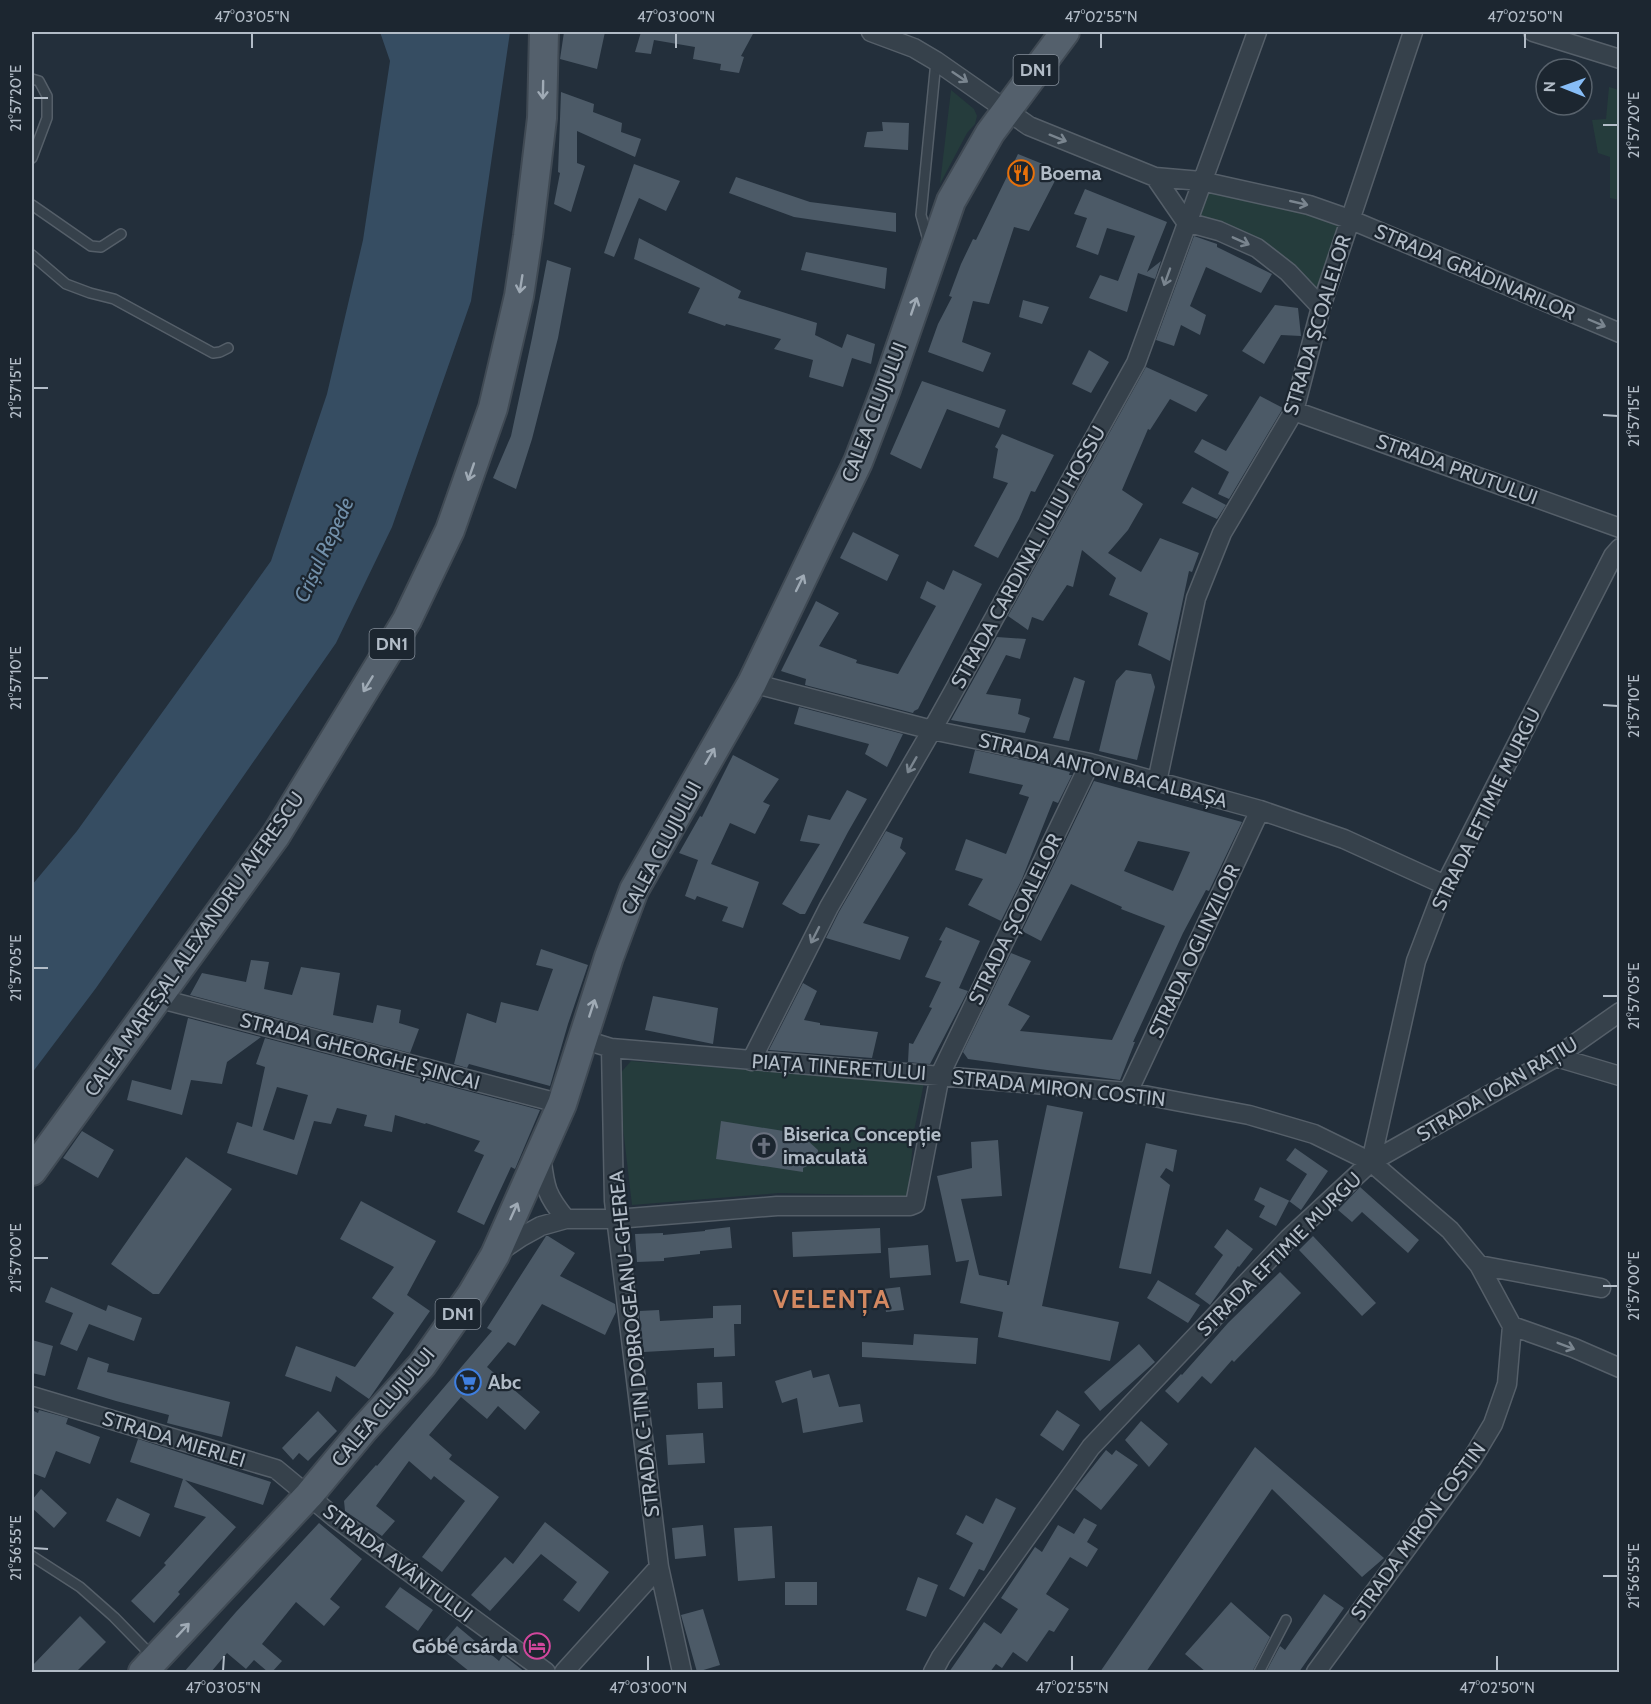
<svg xmlns="http://www.w3.org/2000/svg" width="1651" height="1704" font-family="Cabin,sans-serif">
<rect width="100%" height="100%" fill="#232f3b"/>
<path fill="#253c3c" d="M1609,87L1619,90V200L1610,198V157L1598,153L1592,120L1606,119Z
M951,90L974,109L977,116L975,124L967,133L940,184Z
M1201,181L1349,219L1321,307L1288,272L1199,225Z
M631,1061L924,1083L914,1131L908,1196L779,1193L632,1205L617,1077Z"/>
<path fill="#364d62" d="M380,32H510L471,301L392,527L336,643L96,988L32,1073V885L77,831L271,561L327,394L363,240L390,61Z"/>
<path fill="#4c5a67" fill-rule="evenodd" d="M564,32H605L597,69L560,59Z
M641,32H754L741,56L744,57L739,73L720,70L721,64L693,59L695,47L654,40L651,54L635,52Z
M561,92L594,104L593,112L622,123L621,132L641,139L635,157L577,131V163L585,166L571,212L554,204L560,173L558,172Z
M882,122L909,123L908,150L864,147L867,132L883,131Z
M1018,154L1060,171L1029,231L1014,227L989,304L973,301L962,342L991,353L983,372L928,352L938,324L952,297L949,296L961,264L973,239L976,240Z
M634,164L680,181L666,211L639,198L614,257L604,253Z
M736,177L810,202L896,213V232L794,217L729,193Z
M1085,189L1167,222L1147,272L1161,261L1155,279L1138,273L1127,312L1089,298L1100,275L1118,281L1135,236L1107,228L1098,255L1076,247L1087,218L1074,214Z
M1194,236L1217,244V247L1272,274L1261,293L1206,267L1190,306L1206,315L1200,335L1181,325L1174,346L1156,340Z
M639,238L741,291L738,298L817,323L815,335L842,348L847,334L875,344L871,364L852,358L843,387L809,377L813,360L774,349L781,339L726,324L725,326L688,313L700,288L634,259Z
M806,252L887,268L885,289L801,270Z
M547,260L571,268L558,338L532,439L516,489L493,478L511,436L532,338Z
M1023,300L1049,307L1042,324L1019,317Z
M1275,305L1298,308L1301,336L1281,335L1264,364L1242,351Z
M1089,350L1109,362L1091,393L1072,384Z
M1146,367L1208,395L1196,412L1170,399L1150,430L1148,429L1122,490L1143,504L1128,530L1108,553L1141,572L1160,538L1199,553L1192,572L1189,571L1170,661L1138,645L1148,613L1109,595L1116,578L1082,550L1073,587L1067,585L1043,621L1032,617L1028,630L1008,616Z
M922,381L1006,410L999,428L947,409L921,469L890,454Z
M1260,396L1283,408L1229,499L1218,494L1229,472L1194,452L1202,439L1226,451Z
M1002,434L1054,455L1035,492L1031,491L1019,519L998,558L974,546L1008,483L993,478L998,449L995,447Z
M1192,487L1226,505L1217,519L1182,503Z
M853,532L899,555L887,581L840,558Z
M953,570L982,584L918,709L914,711L913,713L805,685L806,679L781,671L816,601L839,613L819,646L857,660L856,663L898,674L936,606L920,598L927,581L944,590Z
M997,637L1026,639L1020,659L1006,655L986,694L1021,699L1018,714L1030,718L1025,733L951,720Z
M1126,670L1151,674L1155,687L1137,760L1099,751L1116,681Z
M1074,677L1085,681L1069,741L1053,738Z
M799,707L903,734L887,767L865,754L869,744L794,724Z
M975,750L1044,765L1070,772L1069,775H1072L1058,803L1053,801L1022,879L1001,921L968,905L983,879L955,870L966,839L1006,854L1029,797L1019,794L1023,785L969,773Z
M733,755L779,779L763,802L770,805L755,834L730,823L711,864L759,882L743,928L722,921L728,907L697,896L695,900L685,896L698,860L679,853L700,816L702,817Z
M1094,781L1242,822L1209,891L1206,890L1183,933L1133,1042H1135L1120,1080L968,1059L963,1052L1011,953L1031,961L1008,1005L1030,1016L1020,1031L1112,1040L1165,926L1121,909L1122,907L1071,884L1041,941L1022,931ZM1138,841L1190,852L1173,891L1124,871Z
M847,790L867,799L848,832L805,914H800L782,904L820,844L800,841L808,815L830,820Z
M886,831L903,838L900,848L906,853L863,923L909,937L900,960L826,938L839,912Z
M946,927L980,941L959,988L968,991L930,1064L908,1062L909,1043L913,1044L932,1008L929,1007L941,982L925,977L942,941L939,940Z
M541,949L588,965L568,1024L550,1086L469,1064L467,1068L454,1064L467,1013L496,1023L501,1002L538,1011L553,969L536,965Z
M251,960L269,962L264,989L292,995L301,967L340,973L333,1015L373,1023L377,1005L401,1010L399,1023L419,1029L410,1053L190,995L202,973L246,982Z
M803,983L817,991L804,1020L820,1023V1025L878,1032L872,1058L769,1050Z
M653,996L718,1008L713,1044L645,1030Z
M188,1018L261,1037L227,1062L222,1084L191,1080L182,1115L127,1100L132,1080L171,1090Z
M265,1038L540,1110L515,1169L511,1167L484,1225L457,1212L484,1155L474,1151L480,1141L426,1123L425,1124L395,1115L392,1132L364,1126L367,1115L337,1108L331,1124L314,1121L297,1175L227,1153L237,1122L252,1127L265,1067L256,1064ZM277,1087L308,1095L294,1140L263,1130Z
M1047,1105L1083,1112L1042,1306L1119,1322L1110,1361L998,1337L1003,1312L960,1303L969,1260L956,1262L937,1176L972,1168L971,1142L998,1140L1002,1196L961,1199L979,1275L1007,1281V1285H1009Z
M721,1121L808,1135L807,1140L818,1150L817,1161L803,1168V1172L716,1159Z
M82,1131L114,1150L98,1178L63,1158Z
M1146,1143L1177,1150L1173,1172L1166,1168L1160,1177L1170,1185L1151,1274L1119,1268Z
M1295,1148L1328,1171L1301,1210L1289,1201L1276,1226L1259,1217L1265,1206L1254,1200L1260,1187L1290,1201L1307,1174L1286,1160Z
M186,1157L232,1189L159,1294H153L111,1264Z
M1360,1187L1419,1240L1408,1253L1362,1212L1352,1222L1338,1210Z
M361,1201L436,1241L407,1295L430,1311L369,1399L336,1376L331,1392L285,1376L296,1346L355,1367L394,1313L372,1298L394,1267L340,1239Z
M730,1227L732,1248L700,1251V1254L664,1258V1261L637,1262L635,1234L663,1233V1235L705,1231V1230Z
M880,1228L881,1253L793,1257L792,1232Z
M1227,1229L1253,1249L1239,1267L1238,1266L1210,1305L1195,1294L1223,1255L1214,1247Z
M546,1236H548L575,1253L560,1276L615,1304L616,1312L605,1335L542,1304L515,1346L508,1342L487,1367L540,1412L525,1430L498,1406L487,1419L461,1397L429,1435L452,1455L449,1459L499,1497L442,1572L422,1557L465,1501L434,1476L431,1480L409,1461L376,1506L395,1521L382,1536L345,1511L344,1501L376,1465L377,1466L492,1331L487,1328Z
M1313,1236L1376,1303L1362,1316L1299,1250Z
M928,1245L931,1275L890,1278L888,1248Z
M1280,1272L1301,1293L1234,1362L1232,1360L1211,1384L1202,1376L1178,1403L1165,1391L1181,1374L1182,1375L1228,1323Z
M1158,1280L1200,1305L1188,1323L1147,1298Z
M51,1287L106,1311L108,1305L142,1318L134,1341L89,1324L77,1351L60,1344L73,1313L45,1302Z
M900,1287L904,1310L886,1312L883,1289Z
M741,1305V1324H734L735,1356L714,1357V1348L644,1352L639,1311L659,1310L660,1321L713,1318V1306Z
M914,1334L978,1338L976,1364L862,1357V1342L913,1345Z
M32,1340L53,1346L45,1376L32,1373Z
M1139,1344L1155,1362L1100,1411L1084,1392Z
M88,1357L109,1364L107,1372L230,1402L222,1437L167,1423L169,1415L116,1401L77,1389Z
M811,1370L813,1378L829,1374L839,1407L860,1404L863,1422L803,1433L797,1398L782,1403L775,1381Z
M722,1382L723,1408L698,1409L697,1383Z
M32,1410L38,1413L39,1410L68,1418L66,1424L100,1437L90,1464L56,1451L45,1478L32,1473Z
M1057,1410L1080,1425L1063,1451L1040,1435Z
M318,1411L337,1431L308,1461L299,1453L293,1460L282,1448Z
M1141,1421L1168,1444L1149,1467L1125,1440Z
M703,1433L705,1463L668,1465L666,1435Z
M138,1439L271,1482L263,1505L185,1480L237,1528L236,1527L178,1592L180,1594L154,1623L131,1601L166,1565L164,1563L206,1517L174,1507L183,1479L130,1462Z
M1255,1447L1384,1558L1362,1577L1272,1489L1146,1672H1100Z
M1106,1450L1112,1455L1116,1450L1138,1465L1101,1510L1075,1489Z
M41,1489L67,1513L54,1528L32,1508V1500Z
M117,1498L150,1514L140,1537L106,1521Z
M996,1498L1016,1508L984,1571L979,1569L964,1597L949,1589L973,1543L956,1534L966,1515L983,1524Z
M1084,1518L1097,1525L1087,1542L1098,1549L1087,1567L1070,1557L1046,1594L1069,1609L1054,1632L1049,1630L1027,1662L1013,1652L1002,1668L996,1664L990,1672H949L984,1622L1001,1634L1018,1609L1001,1598L1035,1547L1042,1552L1058,1525L1074,1534Z
M545,1522L609,1572L579,1612L563,1600L577,1582L541,1554L490,1611L471,1595L505,1557L513,1564Z
M319,1523L362,1559L330,1599L340,1607L324,1626L296,1602L262,1644L282,1661L272,1672H268L254,1660L246,1669L227,1653L211,1672H184L236,1612Z
M703,1525L706,1556L675,1559L672,1528Z
M772,1526L775,1578L738,1581L734,1528Z
M918,1577L938,1585L926,1617L906,1610Z
M785,1582H817V1605H785Z
M400,1587L433,1610L418,1631L385,1607Z
M1324,1594L1344,1608L1299,1672H1266L1280,1646L1285,1650Z
M1231,1602L1270,1637L1252,1672H1206L1185,1654Z
M703,1609L720,1665L697,1672L681,1615Z
M80,1616L106,1642L76,1672H32V1666Z
M457,1626L499,1661L503,1655L525,1672H470L439,1647Z"/>
<g fill="none" stroke-linecap="round" stroke-linejoin="round">
<g stroke="#555f69" stroke-width="12">
<path id="service" d="M32,79L39,81L47,96V118L32,158
M32,205L91,246L101,247L121,234
M928,240L921,215L936,61
M32,255L66,284L90,293L114,299L213,353L220,352L228,348
M32,1556L80,1587L114,1617L154,1658
M1259,1672L1286,1620"/>
</g>
<g stroke="#555f69" stroke-width="21">
<path id="minor" d="M871,32L914,48L936,61L1029,126L1155,177L1201,181L1309,205L1349,219L1620,333
M1533,32L1620,59
M1155,177L1186,222L1219,231L1257,248L1288,272L1321,307
M1294,411L1620,528
M752,683L932,730L1090,763L1260,810L1344,839L1445,885
M1157,782L1196,598L1222,533L1294,411L1321,307L1413,32
M157,998L562,1104
M582,1039L611,1048L1128,1092L1249,1115L1314,1134L1371,1162L1450,1230L1479,1265L1512,1326L1507,1384L1493,1424L1472,1459L1316,1672
M611,1048L614,1201L659,1567L682,1672
M1556,1057L1620,1076
M751,1061L829,907L932,730L1136,363L1257,32
M1128,1092L1260,810
M541,1155C545,1186 545,1194 566,1219
M1371,1162L1416,961L1445,885L1613,556L1620,548
M499,1252L521,1237L541,1226L566,1219H616L777,1206H910L915,1204L940,1075L1090,763
M1479,1265L1601,1288
M1512,1326L1574,1348L1620,1368
M32,1396L276,1469L334,1517L546,1672
M564,1672L659,1567
M933,1672L941,1657L1091,1447L1289,1238L1371,1162L1556,1057L1620,1012"/>
</g>
<g stroke="#404a54" stroke-width="32">
<path id="primary" d="M32,1171L276,835L407,620L450,530L493,408L519,296L528,236L542,118L544,32
M143,1672L309,1495L363,1430L422,1365L472,1294L495,1255L562,1104L609,957L634,890L752,683L858,462L886,389L951,201L990,133L1065,32"/>
</g>
<use href="#service" stroke="#36414b" stroke-width="9"/>
<use href="#minor" stroke="#36414b" stroke-width="18"/>
<use href="#primary" stroke="#54606c" stroke-width="28"/>
</g>
<defs><path id="oneway-shaft" d="M-6 0H5M1.5-3L5.5 0L1.5 3" fill="none" stroke-width="1.6" stroke-linecap="round" stroke-linejoin="round" transform="scale(1.5)"/></defs>
<g stroke="#7a858f">
<use href="#oneway-shaft" transform="translate(960 77) rotate(34)"/>
<use href="#oneway-shaft" transform="translate(1058 138) rotate(22)"/>
<use href="#oneway-shaft" transform="translate(1299 203) rotate(13)"/>
<use href="#oneway-shaft" transform="translate(1241 241) rotate(24)"/>
<use href="#oneway-shaft" transform="translate(1167 277) rotate(110)"/>
<use href="#oneway-shaft" transform="translate(1597 323) rotate(23)"/>
<use href="#oneway-shaft" transform="translate(912 765) rotate(120)"/>
<use href="#oneway-shaft" transform="translate(815 935) rotate(117)"/>
<use href="#oneway-shaft" transform="translate(1566 1346) rotate(21)"/>
</g>
<g stroke="#9faab5">
<use href="#oneway-shaft" transform="translate(543 90) rotate(91)"/>
<use href="#oneway-shaft" transform="translate(521 284) rotate(99)"/>
<use href="#oneway-shaft" transform="translate(914 306) rotate(-71)"/>
<use href="#oneway-shaft" transform="translate(471 472) rotate(109)"/>
<use href="#oneway-shaft" transform="translate(800 583) rotate(-64)"/>
<use href="#oneway-shaft" transform="translate(368 684) rotate(121)"/>
<use href="#oneway-shaft" transform="translate(710 756) rotate(-60)"/>
<use href="#oneway-shaft" transform="translate(592 1008) rotate(-72)"/>
<use href="#oneway-shaft" transform="translate(514 1211) rotate(-66)"/>
<use href="#oneway-shaft" transform="translate(183 1630) rotate(-47)"/>
</g>
<path fill="none" stroke="#b2bcc7" stroke-width="2" d="M252,48V33M676,48V33M1101,48V33M1525,48V33M33,98H48M1603,125H1618M33,388H48M1603,415L1618,416M33,678H48M1603,705L1618,706M33,968H48M1603,996H1618M33,1258H48M1603,1286H1618M33,1548L48,1549M1603,1576H1618M223,1671L224,1656M648,1671V1656M1072,1671V1656M1497,1671V1656"/>
<defs>
<g id="restaurant-ring" transform="scale(1.35)"><circle r="9.5" fill="#1c2630" stroke="#e8710a" stroke-width="1.5"/><path d="M-5-6h1v4h1v-4h1v4h1v-4h1v5L-1.5 .5V6h-2V.5L-5-1ZM5-6V6H3V1.5H1.5Q1.5-4 5-6Z" fill="#e8710a"/></g>
<g id="church-ring" transform="scale(1.35)"><circle r="9.5" fill="#1c2630" stroke="#6b7280" stroke-width="1.5"/><path d="M-1.2-6h2.4v3.5h3.3v2.4h-3.3V6h-2.4V-.1h-3.3v-2.4h3.3Z" fill="#6b7280"/></g>
<g id="supermarket-ring" transform="scale(1.35)"><circle r="9.5" fill="#1c2630" stroke="#3f7fe0" stroke-width="1.5"/><path d="M-6-5.5h2.5l.6 2H6L4.5 2H-2.5L-4.4-4H-6ZM-1.5 3.2a1.3 1.3 0 1 0 .1 0ZM3 3.2a1.3 1.3 0 1 0 .1 0Z" fill="#3f7fe0"/></g>
<g id="hotel-ring" transform="scale(1.35)"><circle r="9.5" fill="#1c2630" stroke="#d1479c" stroke-width="1.5"/><path d="M-6-4.5h1.5V1H6V5H4.5V3h-9V5H-6ZM-4 0a1.8 1.8 0 1 1 3.6 0ZM.5 0V-2.5h3Q6-2.5 6 0Z" fill="#d1479c"/></g>
</defs>
<g fill-rule="evenodd">
<use href="#restaurant-ring" x="1021" y="173"/>
<use href="#church-ring" x="764" y="1146"/>
<use href="#supermarket-ring" x="468" y="1382"/>
<use href="#hotel-ring" x="537" y="1646"/>
</g>
<g text-anchor="middle" stroke-width="4.5" stroke-linejoin="round" paint-order="stroke">
<g fill="#1c2630" stroke="#858f9a" stroke-width="1.5">
<rect x="1013.5" y="55" width="45" height="30" rx="4.5"/>
<rect x="369.5" y="629" width="45" height="30" rx="4.5"/>
<rect x="435.5" y="1299" width="45" height="30" rx="4.5"/>
</g>
<g font-size="18" font-weight="bold" fill="#b2bcc7">
<text x="1036" y="76">DN1</text>
<text x="392" y="650">DN1</text>
<text x="458" y="1320">DN1</text>
</g>
<g font-size="20" font-weight="bold" fill="#b2bcc7" stroke="#1c2630" text-anchor="start">
<text x="1040" y="180">Boema</text>
<text x="783" y="1141">Biserica Concepție<tspan x="783" dy="23">imaculată</tspan></text>
<text x="488" y="1389">Abc</text>
<text x="518" y="1653" text-anchor="end">Góbé csárda</text>
</g>
<g font-size="20" fill="#b2bcc7" stroke="#1c2630">
<text transform="translate(1475 272) rotate(23)" y="7">STRADA GRĂDINARILOR</text>
<text transform="translate(1317 325) rotate(-73)" y="7">STRADA ȘCOALELOR</text>
<text transform="translate(874 412) rotate(-69)" y="7">CALEA CLUJULUI</text>
<text transform="translate(1457 469) rotate(20)" y="7">STRADA PRUTULUI</text>
<text transform="translate(1028 557) rotate(-61)" y="7">STRADA CARDINAL IULIU HOSSU</text>
<text transform="translate(1103 770) rotate(14)" y="7">STRADA ANTON BACALBAȘA</text>
<text transform="translate(1486 809) rotate(-64)" y="7">STRADA EFTIMIE MURGU</text>
<text transform="translate(661 848) rotate(-62)" y="7">CALEA CLUJULUI</text>
<text transform="translate(1015 919) rotate(-64)" y="7">STRADA ȘCOALELOR</text>
<text transform="translate(194 944) rotate(-55)" y="7">CALEA MAREȘAL ALEXANDRU AVERESCU</text>
<text transform="translate(1194 951) rotate(-65)" y="7">STRADA OGLINZILOR</text>
<text transform="translate(360 1051) rotate(15)" y="7">STRADA GHEORGHE ȘINCAI</text>
<text transform="translate(839 1067) rotate(4)" y="7">PIAȚA TINERETULUI</text>
<text transform="translate(1059 1088) rotate(6)" y="7">STRADA MIRON COSTIN</text>
<text transform="translate(1497 1089) rotate(-31)" y="7">STRADA IOAN RAȚIU</text>
<text transform="translate(1279 1254) rotate(-45)" y="7">STRADA EFTIMIE MURGU</text>
<text transform="translate(634 1344) rotate(-96)" y="7">STRADA C-TIN DOBROGEANU-GHEREA</text>
<text transform="translate(383 1407) rotate(-50)" y="7">CALEA CLUJULUI</text>
<text transform="translate(174 1439) rotate(17)" y="7">STRADA MIERLEI</text>
<text transform="translate(1418 1531) rotate(-54)" y="7">STRADA MIRON COSTIN</text>
<text transform="translate(398 1563) rotate(37)" y="7">STRADA AVÂNTULUI</text>
</g>
<g font-size="21" font-style="italic" fill="#7290aa" stroke="#1c2630">
<text transform="translate(324 550) rotate(-65)" y="7">Crișul Repede</text>
</g>
<g font-size="26" font-weight="bold" letter-spacing="1.5" fill="#d38861" stroke="#1c2630">
<text x="832" y="1308">VELENȚA</text>
</g>
</g>
<rect width="1651" height="1704" fill="none" stroke="#1c2630" stroke-width="66"/>
<g transform="translate(1564 87) rotate(271)"><circle r="28" fill="#1c2630" stroke="#58626c" stroke-width="1.5"/>
<path d="M0-4.5L10 22L0 15L-10 22Z" fill="#87bdf7"/>
<text y="-9" font-size="16" font-weight="bold" text-anchor="middle" fill="#b2bcc7">N</text>
</g>
<rect x="33" y="33" width="1585" height="1638" fill="none" stroke="#b2bcc7" stroke-width="2"/>
<g font-size="15" text-anchor="middle" fill="#b2bcc7">
<text x="252" y="22">47°03'05"N</text>
<text x="676" y="22">47°03'00"N</text>
<text x="1101" y="22">47°02'55"N</text>
<text x="1525" y="22">47°02'50"N</text>
<text transform="translate(16 98) rotate(-90)" y="5">21°57'20"E</text>
<text transform="translate(1634 125) rotate(-90)" y="5">21°57'20"E</text>
<text transform="translate(16 388) rotate(-90)" y="5">21°57'15"E</text>
<text transform="translate(1634 416) rotate(-90)" y="5">21°57'15"E</text>
<text transform="translate(16 678) rotate(-90)" y="5">21°57'10"E</text>
<text transform="translate(1634 706) rotate(-90)" y="5">21°57'10"E</text>
<text transform="translate(16 968) rotate(-90)" y="5">21°57'05"E</text>
<text transform="translate(1634 996) rotate(-90)" y="5">21°57'05"E</text>
<text transform="translate(16 1258) rotate(-90)" y="5">21°57'00"E</text>
<text transform="translate(1634 1286) rotate(-90)" y="5">21°57'00"E</text>
<text transform="translate(16 1548) rotate(-90)" y="5">21°56'55"E</text>
<text transform="translate(1634 1576) rotate(-90)" y="5">21°56'55"E</text>
<text x="223" y="1693">47°03'05"N</text>
<text x="648" y="1693">47°03'00"N</text>
<text x="1072" y="1693">47°02'55"N</text>
<text x="1497" y="1693">47°02'50"N</text>
</g>
</svg>
